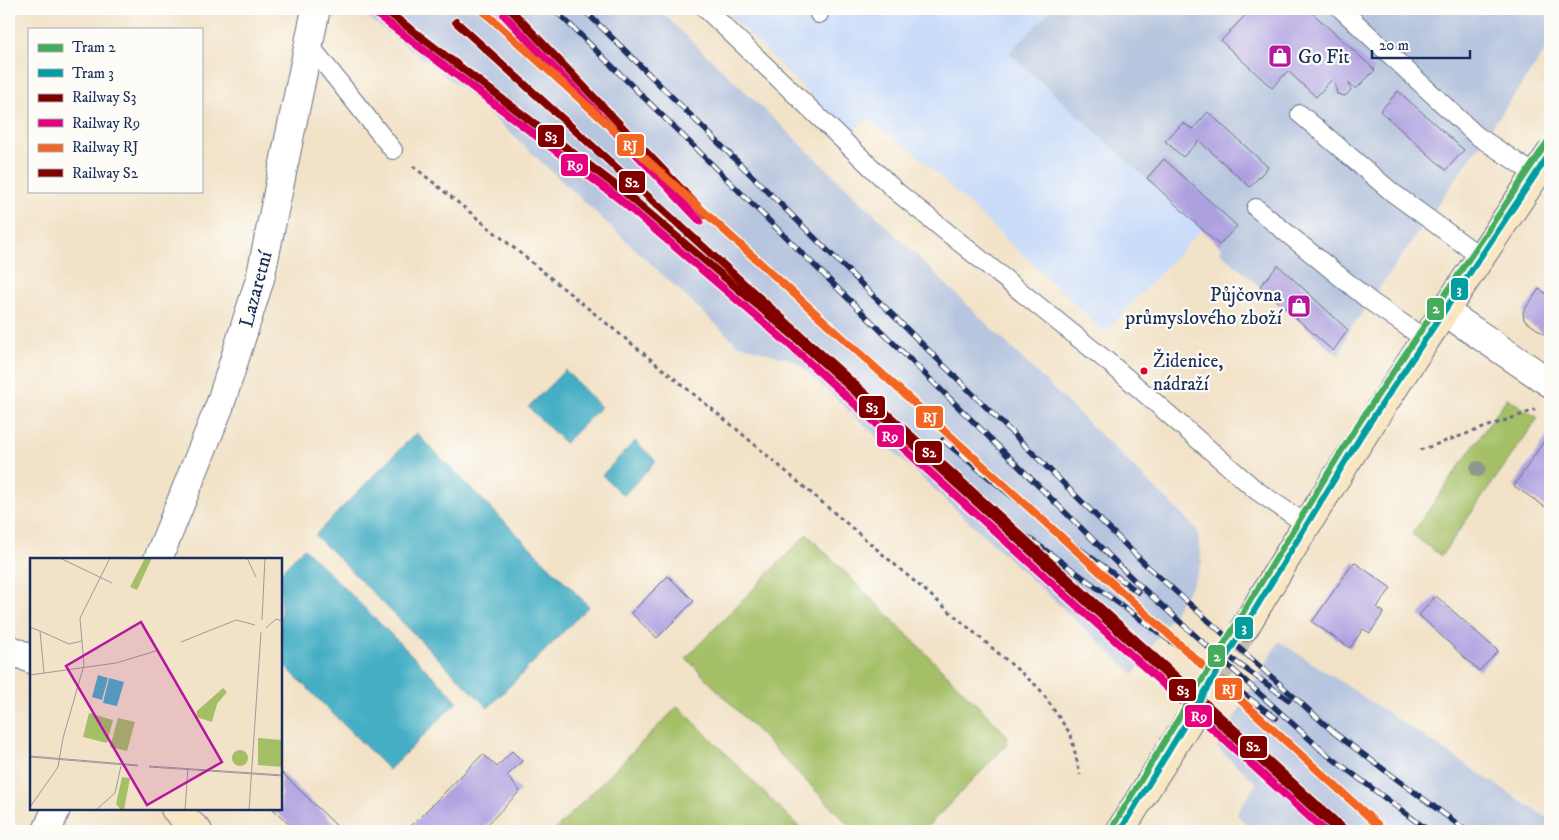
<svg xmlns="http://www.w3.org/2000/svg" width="1559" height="840" font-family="'IM FELL DW Pica',serif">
<rect width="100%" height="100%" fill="#fdfcf7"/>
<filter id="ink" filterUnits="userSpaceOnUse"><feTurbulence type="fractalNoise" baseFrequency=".02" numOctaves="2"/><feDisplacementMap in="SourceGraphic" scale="10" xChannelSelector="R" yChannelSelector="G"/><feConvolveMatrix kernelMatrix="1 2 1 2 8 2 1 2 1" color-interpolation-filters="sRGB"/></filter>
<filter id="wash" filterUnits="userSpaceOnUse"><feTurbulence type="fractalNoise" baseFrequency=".0096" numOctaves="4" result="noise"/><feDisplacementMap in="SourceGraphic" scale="20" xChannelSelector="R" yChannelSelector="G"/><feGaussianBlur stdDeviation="1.12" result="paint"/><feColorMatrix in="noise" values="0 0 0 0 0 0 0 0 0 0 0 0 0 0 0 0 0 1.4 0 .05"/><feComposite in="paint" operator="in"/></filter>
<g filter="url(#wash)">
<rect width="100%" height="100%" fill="#f2e2c7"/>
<path fill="#cadcf9" d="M724,9H1052L1009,53L1202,229L1107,330L1101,329L913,151L867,119L850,134Z"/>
<path fill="#b7c5de" d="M357,9H658L868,208L1197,529L1202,563L1193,583L1134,674L795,361L737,344L463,89Z
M1052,9H1550V44L1348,333L1339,356L1220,252L1222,248L1219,245L1009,53Z
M1279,641L1550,820V831H1254L1236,814L1257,783L1217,748Z"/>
<path fill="#a4bf66" stroke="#607762" d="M1507,398L1538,418L1441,556L1412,534Z
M807,534L1008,736L1007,745L923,831H855L686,658Z
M678,706L803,831H554Z"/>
<path fill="#45aec4" stroke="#306e91" d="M565,370L601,407L565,443L528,407Z
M416,433L589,606L488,708L315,535Z
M635,441L656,461L623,496L602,475Z
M304,548L458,701L389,770L281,662V571Z"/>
<g id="blocks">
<path fill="#aea0e0" d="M1251,9H1308L1375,70L1356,89L1349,83L1351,90L1345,96L1337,94L1335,84L1331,80L1316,97L1288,71L1272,88L1221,41Z
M1398,91L1464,150L1446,170L1380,111Z
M1208,112L1268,167L1250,187L1199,141L1183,157L1165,141L1183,123L1193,129Z
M1164,159L1237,226L1219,245L1147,178Z
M1278,265L1348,330L1333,351L1260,286Z
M1539,289L1550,296V338L1524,320L1523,312Z
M1550,432V510L1514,486Z
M1354,562L1391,588L1377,608L1384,612L1370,633L1363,629L1350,648L1312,622Z
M668,576L694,601L657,638L631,613Z
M1436,596L1498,651L1479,671L1419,615Z
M512,751L522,761L507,776L520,791L481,831H406L483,754L497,767Z
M281,772L342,831H296L273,809H281Z"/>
</g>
</g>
<g filter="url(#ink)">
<use href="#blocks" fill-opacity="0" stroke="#666e83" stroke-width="1"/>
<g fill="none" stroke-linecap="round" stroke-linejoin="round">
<path stroke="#c7beb2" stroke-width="28" stroke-dasharray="28 14" stroke-linecap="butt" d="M1188,722L1245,627"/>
<g stroke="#666e83" stroke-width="20">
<path id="lane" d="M706,9L897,192L1113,366L1257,491L1306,524
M817,9L819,14
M1341,9L1476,135L1536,175
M308,43L393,150
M1300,114L1393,193L1481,257
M1256,208L1370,301L1425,339"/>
</g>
<g stroke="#666e83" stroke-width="30">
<path id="street" d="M1444,311L1550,383
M158,559L220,405L260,279L316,9
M9,649L31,659
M47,831L56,809"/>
</g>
<g stroke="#666e83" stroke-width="30">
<path id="secondary" d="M1245,627C1340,465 1445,310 1550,154
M175,809L198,831
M1120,831L1188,722"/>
</g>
<path stroke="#666e83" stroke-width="3" stroke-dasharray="4 4" stroke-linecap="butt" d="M413,166L734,427L1039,688L1071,735L1080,775
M1420,450L1535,410"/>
<use href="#lane" stroke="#fff" stroke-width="18"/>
<use href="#street" stroke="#fff" stroke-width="28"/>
<use href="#secondary" stroke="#f9e7c3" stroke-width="28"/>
<g stroke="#1b2f5e" stroke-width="5.5">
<path id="rail" d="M554,9L1136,582L1325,753
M583,9L1147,566L1338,736
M943,440L1047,525L1138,592
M928,458L1009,524L1121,605
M1125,608L1276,718
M1218,649L1289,700
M1333,732L1467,831
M1321,750L1429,831"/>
</g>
<use href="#rail" stroke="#fdfcf7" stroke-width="4" stroke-dasharray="11" stroke-linecap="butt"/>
<g stroke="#fdfcf7" stroke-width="11">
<path id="rail-1" d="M384,9L623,191L797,339L1338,831
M510,9L706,215"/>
</g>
<g stroke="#fdfcf7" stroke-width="11">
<path id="rail-2" d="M504,15L700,221
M379,16L618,198L791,346L1325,831"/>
</g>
<g stroke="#fdfcf7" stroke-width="11">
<path id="rail-3" d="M481,9L1378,825"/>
</g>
<g stroke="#fdfcf7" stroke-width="11">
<path id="rail-4" d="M456,22L1346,831"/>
</g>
<use href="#rail-1" stroke="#800000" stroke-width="8"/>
<use href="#rail-2" stroke="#e5007d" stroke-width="8"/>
<use href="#rail-3" stroke="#f26522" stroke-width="8"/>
<use href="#rail-4" stroke="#800000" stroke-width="8"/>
<g stroke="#fdfcf7" stroke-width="10">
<path id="tram-1" d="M1110,831L1355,429L1550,138"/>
</g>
<g stroke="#fdfcf7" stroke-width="10">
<path id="tram-2" d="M1120,831L1362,434L1550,153"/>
</g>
<use href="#tram-1" stroke="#45ab5d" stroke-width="6"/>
<use href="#tram-2" stroke="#009e9e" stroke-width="6"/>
</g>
<circle fill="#92978e" cx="1478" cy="469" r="8"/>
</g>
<defs>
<g id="shop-square" transform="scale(1.25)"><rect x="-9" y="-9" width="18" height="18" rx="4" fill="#b5179e" stroke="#fdfcf7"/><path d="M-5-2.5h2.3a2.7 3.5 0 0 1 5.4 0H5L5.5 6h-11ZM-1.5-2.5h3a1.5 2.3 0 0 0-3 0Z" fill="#fff"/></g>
</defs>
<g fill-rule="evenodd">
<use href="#shop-square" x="1280" y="56"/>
<use href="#shop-square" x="1299" y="306"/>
</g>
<circle fill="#e4002b" stroke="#fdfcf7" stroke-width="2" cx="1144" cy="371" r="4.5"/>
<g text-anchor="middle" stroke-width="4.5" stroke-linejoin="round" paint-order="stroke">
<g font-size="19" fill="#1b2f5e" stroke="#fdfcf7" text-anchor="start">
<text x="1153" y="367">Židenice,<tspan x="1153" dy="23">nádraží</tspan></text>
</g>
<g font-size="20" fill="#1b2f5e" stroke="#fdfcf7" text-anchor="start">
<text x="1298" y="63">Go Fit</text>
<text x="1282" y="301" text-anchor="end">Půjčovna<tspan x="1282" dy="23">průmyslového zboží</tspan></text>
</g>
<g font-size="20" fill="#1b2f5e" stroke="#fdfcf7">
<text transform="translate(255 289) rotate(-75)" y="7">Lazaretní</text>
</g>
</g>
<g transform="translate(30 558)">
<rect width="252" height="252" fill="#f2e2c7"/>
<path d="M115,0H122L107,32L100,29ZM193,130L197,134L187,146L182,164L166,159L167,153ZM59,155L83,162L77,185L53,179ZM88,160L105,164L97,193L80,189ZM228,180L252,182V209L228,207ZM202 200a8 8 0 1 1 16 0a8 8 0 1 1-16 0ZM92,219L100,220L94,252H91L86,246Z" fill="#a4bf66"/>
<path d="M68,117L78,120L72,142L62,139ZM79,120L94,124L87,148L73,145Z" fill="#45aec4"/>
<path fill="none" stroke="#9c9a9d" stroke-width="1" d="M30,0L82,25M217,0L226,19M232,62L235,0M0,69L10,73L14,115M236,70L246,61L253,63M10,73L39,86L52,83M151,84L206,62L225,67M0,117L86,105L129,92M0,198L108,207M0,199L108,208M119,208L253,217M119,209L253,218M0,249L28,209L33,180L54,107L50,60L80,0M66,252L85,235L91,208M155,252L158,210M219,252L231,74"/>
<path fill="#b5179e" fill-opacity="0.15" stroke="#b5179e" stroke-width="2.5" d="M111,64L192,204L117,247L36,108Z"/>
<rect width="252" height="252" fill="none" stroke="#1b2f5e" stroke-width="2.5"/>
</g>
<g stroke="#fdfcf7" stroke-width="2">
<rect x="537" y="124" width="28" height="24" rx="5" fill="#800000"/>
<rect x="616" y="133" width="29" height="24" rx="5" fill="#f26522"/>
<rect x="560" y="153" width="29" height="24" rx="5" fill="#e5007d"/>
<rect x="618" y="170" width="28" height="24" rx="5" fill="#800000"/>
<rect x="1450" y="277" width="19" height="24" rx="5" fill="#009e9e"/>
<rect x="1426" y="297" width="19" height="24" rx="5" fill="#45ab5d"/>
<rect x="858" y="395" width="28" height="24" rx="5" fill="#800000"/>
<rect x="915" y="405" width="29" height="24" rx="5" fill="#f26522"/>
<rect x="876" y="424" width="29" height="24" rx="5" fill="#e5007d"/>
<rect x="914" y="440" width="29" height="24" rx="5" fill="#800000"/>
<rect x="1234" y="616" width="20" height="24" rx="5" fill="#009e9e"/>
<rect x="1207" y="644" width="19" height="24" rx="5" fill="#45ab5d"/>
<rect x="1214" y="677" width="29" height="24" rx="5" fill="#f26522"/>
<rect x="1168" y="678" width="29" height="24" rx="5" fill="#800000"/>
<rect x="1184" y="704" width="29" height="24" rx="5" fill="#e5007d"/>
<rect x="1239" y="735" width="29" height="24" rx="5" fill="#800000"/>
</g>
<g font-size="14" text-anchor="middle" font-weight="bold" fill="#fff">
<text x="551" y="141">S3</text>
<text x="630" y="150">RJ</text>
<text x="575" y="170">R9</text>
<text x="632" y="187">S2</text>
<text x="1459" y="294">3</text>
<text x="1436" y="313">2</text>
<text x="872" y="412">S3</text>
<text x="930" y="422">RJ</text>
<text x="890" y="441">R9</text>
<text x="929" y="457">S2</text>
<text x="1244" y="632">3</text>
<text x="1217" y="661">2</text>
<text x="1229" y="694">RJ</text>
<text x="1183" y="695">S3</text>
<text x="1199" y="721">R9</text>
<text x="1253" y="751">S2</text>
</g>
<rect width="1559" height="840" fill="none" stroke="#fdfcf7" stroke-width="30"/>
<rect x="28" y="28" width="175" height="165" fill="#fdfcf7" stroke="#a3aaba"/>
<rect x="38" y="44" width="25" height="8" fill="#45ab5d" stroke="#a3aaba"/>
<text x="72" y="52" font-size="15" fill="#1b2f5e">Tram 2</text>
<rect x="38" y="69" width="25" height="8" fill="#009e9e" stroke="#a3aaba"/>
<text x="72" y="78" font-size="15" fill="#1b2f5e">Tram 3</text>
<rect x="38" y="94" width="25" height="8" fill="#800000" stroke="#a3aaba"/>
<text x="72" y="102" font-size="15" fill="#1b2f5e">Railway S3</text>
<rect x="38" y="119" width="25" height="8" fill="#e5007d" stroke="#a3aaba"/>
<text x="72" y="128" font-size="15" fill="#1b2f5e">Railway R9</text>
<rect x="38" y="144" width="25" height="8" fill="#f26522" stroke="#a3aaba"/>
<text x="72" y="152" font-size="15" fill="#1b2f5e">Railway RJ</text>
<rect x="38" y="169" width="25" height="8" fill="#800000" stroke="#a3aaba"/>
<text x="72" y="178" font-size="15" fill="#1b2f5e">Railway S2</text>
<path d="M1372 50v8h98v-8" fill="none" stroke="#1b2f5e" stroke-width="2.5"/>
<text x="1379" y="50" font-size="15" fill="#1b2f5e" stroke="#fdfcf7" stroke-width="4" paint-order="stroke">20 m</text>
</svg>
